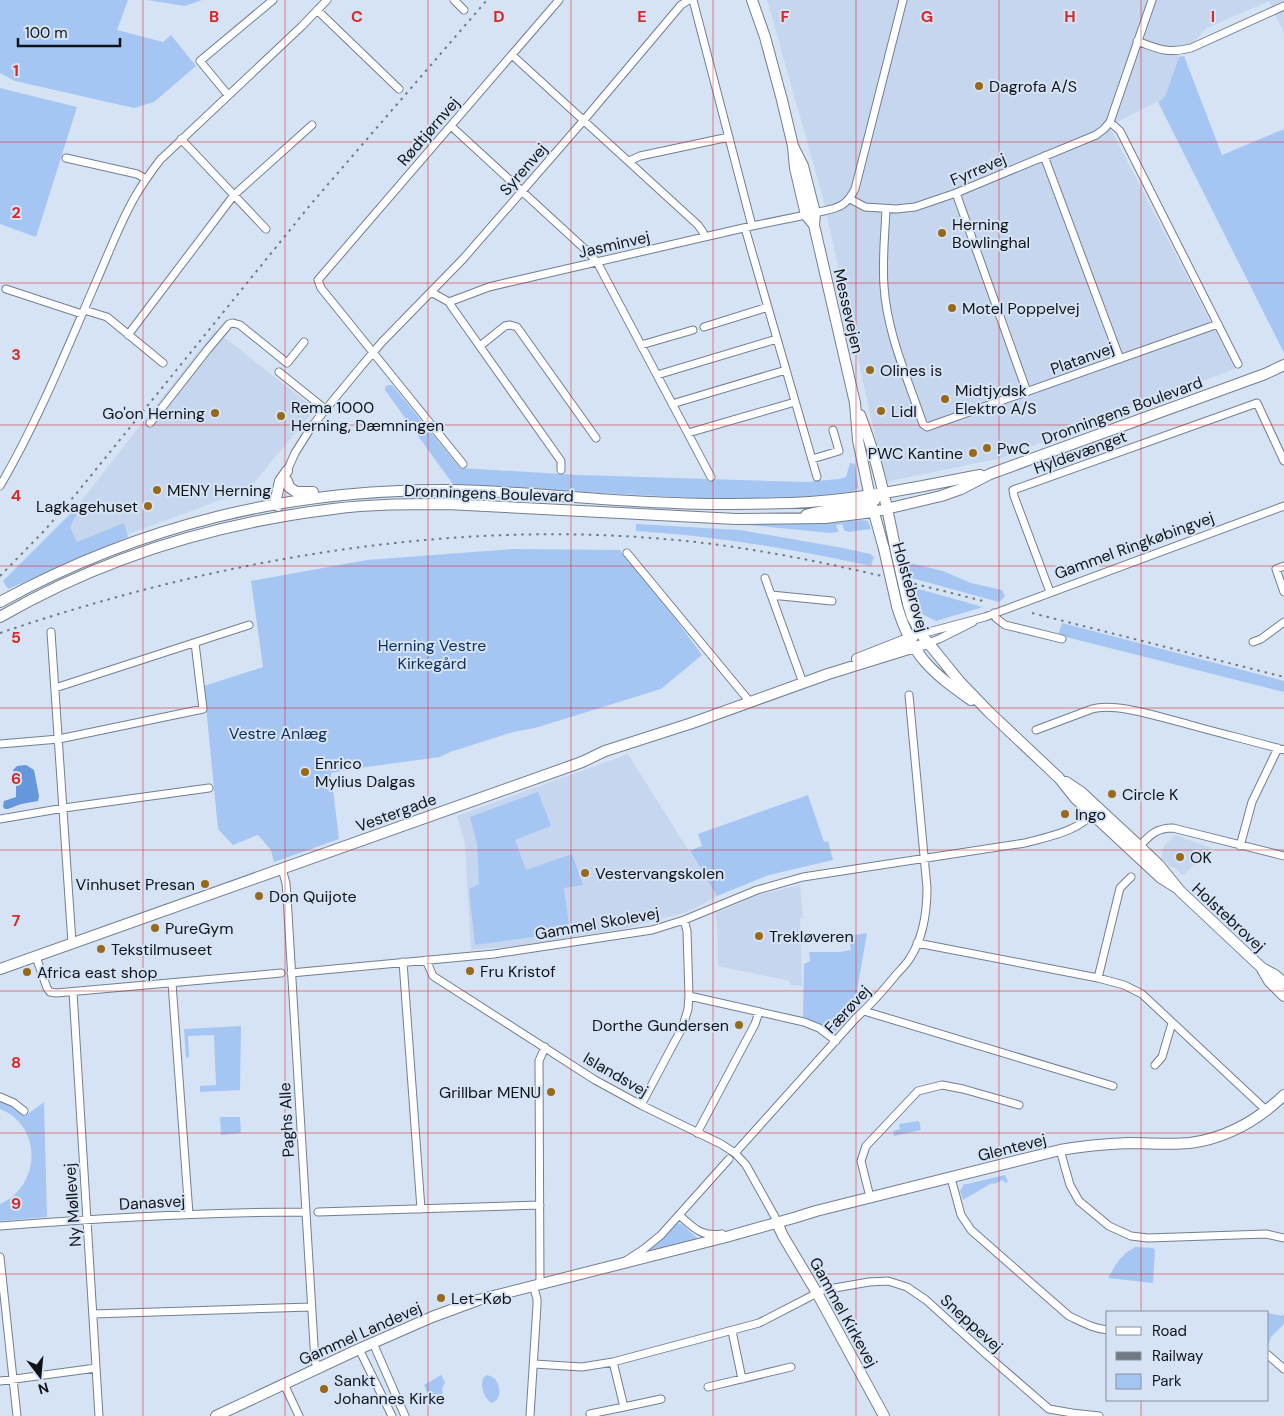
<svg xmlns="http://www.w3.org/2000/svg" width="1284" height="1416" font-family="'DM Sans',sans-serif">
<rect width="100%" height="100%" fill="#d6e3f4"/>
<path fill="#c5d6ee" d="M767,0H1284V33L1269,1L1207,28L1179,57L1165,98L1109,126L1235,369L1141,404L1001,458L885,482L823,198Z
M215,330L315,409L248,490L77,553L64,523Z
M628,754L717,896L690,911L627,928L516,946L471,950L465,843L457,816Z
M1175,835L1211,848L1185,874L1182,875L1174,867H1171L1161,858L1164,846Z
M800,885L803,918H800L802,986L790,985V981L718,966L717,924L715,913L758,895Z"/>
<path fill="#a5c6f3" d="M0,0H128L117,30L163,42L171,35L196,66L154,102L134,108L15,81L0,73Z
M147,0H202L185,6Z
M1184,56L1222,155L1284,129V353L1158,102L1165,97L1179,57Z
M0,88L77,107L36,237L0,224Z
M388,385H392L460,468L579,475L806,482L839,479L846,477L850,463H852L855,465L858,484V488L853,492L798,497L713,499L457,485L452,483L385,390V387Z
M74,510L78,512L70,527L77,542L124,523L128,537L8,589L3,581Z
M863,520L868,521L871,529L848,532L844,530L842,524L836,525L838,530V532L830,533L748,525L749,524H809Z
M636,524L740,530L843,548L870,554L874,557L871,566C792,549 716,536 636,531Z
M512,549L620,550L674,617L702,655L661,689L535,728L513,732L450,752L440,757L352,769L331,773L339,839L274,862L271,850L258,835L233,845L218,829L204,686L263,667L251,581L367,560Z
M906,562L943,571L971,583L1002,590L1005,596L999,602L908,577Z
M908,586L983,607L936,621L918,612Z
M1062,623L1284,681V692L1058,635Z
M538,792L551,826L515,840L526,870L572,854L583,885L564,888L570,932L475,945L469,889L479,884L477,843L470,817Z
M808,795L824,842L828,841L833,860L769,875L717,896L690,851L702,846L698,834Z
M867,933L856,996L863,1002L833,1034L803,1017L804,964L810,961L809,952H840L851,950L849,936Z
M241,1026L240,1090L200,1092V1086L216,1085L214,1035L188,1036L189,1057L186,1058L184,1029Z
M0,1101L8,1103L25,1116L44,1102L47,1217L0,1221V1204C41,1186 43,1126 0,1109Z
M220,1117H240L241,1133L221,1135Z
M919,1121L921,1130L894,1136L893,1131L900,1129L899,1124Z
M1005,1175L1008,1182L1005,1183L1003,1180L994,1184L992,1183L963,1200L960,1191L964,1184H967Z
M676,1223L682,1224L699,1240L649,1255L650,1250Z
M1135,1247L1153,1248L1155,1250L1153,1283L1108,1278C1113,1269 1117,1261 1125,1254C1128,1251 1131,1250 1135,1247Z
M1268,1313L1282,1316L1284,1314V1324L1271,1337L1268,1345Z
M441,1375L445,1382L442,1389L443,1393L430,1399L424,1385Z
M487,1375C490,1376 493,1377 495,1379C501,1386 502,1401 491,1403C484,1397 480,1387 483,1378Z"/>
<path fill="#6597da" d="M26,765L34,770L39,796L38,801L21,804L8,809H5L3,807L4,801L16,797V780L13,770L17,766Z"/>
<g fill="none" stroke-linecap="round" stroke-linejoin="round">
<g stroke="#737f8f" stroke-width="9">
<path id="street" d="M454,0L464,10
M693,0L752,226
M317,10L399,89
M1137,41C1158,49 1168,54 1191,48L1284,6
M512,55L698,225L703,232L704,237
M228,95L200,61L273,0
M1110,122L1120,131L1238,364
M451,126L587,251L597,262L711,477
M181,139L266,229
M1044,156L1120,359
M66,158L137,174L146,179
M629,161L640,156L729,137
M956,193L1027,392
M850,199L865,207L896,209L915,207L956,193L1096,135L1104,129L1110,122L1152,0
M886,209C885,234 882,261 884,286C887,334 908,379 923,424L927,427L1218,324
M815,213C835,208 845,209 855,189L903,0
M745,228L817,477
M6,289L82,314
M431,292L449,302L489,287L510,282L752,226L806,215
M449,302L452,307L561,461V470
M84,310L107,317L163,363
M704,327L768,307
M128,335L234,195L312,125
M641,345L693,330
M480,346L505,326L510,325L517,327L596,438
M288,362L304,342
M279,372L325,409
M657,375L777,339
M672,404L786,370
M150,423L208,349L229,324L233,323L240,325L287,363
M688,433L795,402
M812,459L839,451L833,430
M463,464L321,288L318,280L559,0
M287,471L295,453L312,426L359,369L382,342L463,259L584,120L681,5L689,0
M0,486C38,421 66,351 96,282C109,253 120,222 136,195C143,183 151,172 160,160L302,26L327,0
M627,553L750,702
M1284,566L1276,569L1284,592
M765,578L803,683
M1050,592L1014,496L1013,490L1257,403L1284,461
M771,595L832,601
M994,613L996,618L1005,625L1062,639
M51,632L72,943
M921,634L985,617L1284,506
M1253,642L1261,639L1284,622
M928,643L939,639L973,622
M55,688L249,625
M1036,730L1092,709C1116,702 1162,718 1187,724C1219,733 1252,741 1284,750
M0,744L59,739L203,709L195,643
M0,819L64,808L209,788
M1240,846L1252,802L1278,748
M1138,848C1149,836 1155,828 1173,828L1284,856
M282,869L286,883L288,913L315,1362L320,1368
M917,943L1098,978L1124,985L1142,994L1267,1111
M36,957L47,988L50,992L56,993L281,973
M426,960L433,976L595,1080L641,1105L721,1144L735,1153L746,1165L775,1217L777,1223
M403,962L421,1209
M291,973L494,954L652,930L684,920L757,890L803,877L1025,843C1050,836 1078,832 1095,811
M1098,978L1120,888L1131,877
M172,983L189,1214
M73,992L99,1416
M689,996L804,1022L819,1028L836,1041
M864,1011L1113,1086
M1155,1065L1162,1057L1172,1023
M0,1097L14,1103L24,1111
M641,1105L683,1026L688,1009L689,996L687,931L684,920
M697,1133L755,1024L759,1012
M1060,1150L1070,1185L1079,1201L1109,1226L1131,1236L1148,1238L1266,1234L1284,1238
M735,1153L856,1018C870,1005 883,991 895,976C900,970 906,965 910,958C923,938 927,911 927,888L909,695
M951,1178L961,1215L971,1230L1069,1316C1082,1322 1094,1329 1108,1330
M870,1197L861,1161L866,1146L918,1091L942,1085L963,1089L1019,1105
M318,1212L540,1205
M679,1215C694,1228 701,1237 722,1234
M0,1226C101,1218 203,1212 305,1212
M0,1257L17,1416
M627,1260L644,1249L661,1235L729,1159
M540,1284L539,1061L545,1047
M93,1314L311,1307
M732,1331L742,1379
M373,1343L405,1416
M359,1349L392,1416
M1268,1355L1284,1369
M534,1364L582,1367L613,1362L759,1323L823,1290L869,1282L888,1281L907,1287L926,1300L988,1356L1049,1409L1072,1413L1099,1416
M0,1381L96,1368
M284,1384L299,1416
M708,1387L791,1367
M624,1407L661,1399
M590,1414L624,1407L613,1362
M530,1416L537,1305V1299L533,1285"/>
</g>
<g stroke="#737f8f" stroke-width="12">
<path id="secondary" d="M752,0L765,37L782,100L793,146L795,168L806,215L814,225
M793,146L803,166L815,213L814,225L855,403L858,440L871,502L884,549
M860,415C877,458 886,502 895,547
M287,481L289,487L296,492H313
M278,506L275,503L280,481L287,471
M806,515C829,508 853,509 875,500
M0,602C141,525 288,489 449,490C525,491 599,501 675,503C713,505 752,504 791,503C855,501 917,487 980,475
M908,604L912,617L921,634L960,682L989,712L1059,778L1075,798L1161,878L1177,888
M897,606C912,656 930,671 971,700
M0,617C102,558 217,523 333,509C371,504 409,504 447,504L736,519L825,518L873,512L941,496L961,489L990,474L1265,374L1284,365
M857,659L913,637
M1066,782L1081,792L1137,844L1159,865L1180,891L1262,968L1275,975L1284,983
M0,969L582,762L605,751L692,723L828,674L928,643
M1262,969L1269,981L1284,996
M777,1223L783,1236L817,1293L884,1416
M216,1416L359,1349L432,1317L478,1300L726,1237L797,1217L816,1211L1060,1150C1083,1146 1105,1144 1129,1143C1149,1143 1170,1145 1190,1143C1227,1138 1258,1120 1284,1095"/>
</g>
<use href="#street" stroke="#fff" stroke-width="7"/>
<use href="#secondary" stroke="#fff" stroke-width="10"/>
<path stroke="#707984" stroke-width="2" stroke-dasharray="2.5 5" stroke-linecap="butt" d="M0,576L45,530L76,494L311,204L487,0
M1032,613L1284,677
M0,633C227,556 472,514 712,544C804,556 893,578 983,601"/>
<g stroke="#737f8f" stroke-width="12" stroke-linecap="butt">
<path id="secondary-bridge" d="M895,547L908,604
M884,549L897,606"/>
</g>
<use href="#secondary-bridge" stroke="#fff" stroke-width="10"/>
</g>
<path fill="none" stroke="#d62828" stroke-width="1" stroke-opacity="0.55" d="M143,0V1416M285,0V1416M428,0V1416M571,0V1416M713,0V1416M856,0V1416M999,0V1416M1141,0V1312M0,142H1284M0,283H1284M0,425H1284M0,566H1284M0,708H1284M0,850H1284M0,991H1284M0,1133H1284M0,1274H1284M1141,1400V1416"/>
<g fill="#976918" stroke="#d6e3f4" stroke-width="2">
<circle cx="979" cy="86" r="5"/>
<circle cx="942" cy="233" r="5"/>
<circle cx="952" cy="308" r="5"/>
<circle cx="870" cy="370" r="5"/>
<circle cx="945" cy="399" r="5"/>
<circle cx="881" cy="411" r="5"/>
<circle cx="215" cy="413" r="5"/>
<circle cx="281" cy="416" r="5"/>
<circle cx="987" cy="448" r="5"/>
<circle cx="973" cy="453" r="5"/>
<circle cx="157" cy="490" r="5"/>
<circle cx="148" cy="506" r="5"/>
<circle cx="305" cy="772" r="5"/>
<circle cx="1112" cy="794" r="5"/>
<circle cx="1065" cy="814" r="5"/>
<circle cx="1180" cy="857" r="5"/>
<circle cx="585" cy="873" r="5"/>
<circle cx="205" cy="884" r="5"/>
<circle cx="259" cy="896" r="5"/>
<circle cx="155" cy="928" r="5"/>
<circle cx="759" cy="936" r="5"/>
<circle cx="101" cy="949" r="5"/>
<circle cx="470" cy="971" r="5"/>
<circle cx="27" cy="972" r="5"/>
<circle cx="739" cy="1025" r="5"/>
<circle cx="551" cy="1092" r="5"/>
<circle cx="441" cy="1298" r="5"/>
<circle cx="324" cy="1389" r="5"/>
</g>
<g text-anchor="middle" stroke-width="4" stroke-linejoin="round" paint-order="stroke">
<g font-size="16" fill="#10141a" stroke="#d6e3f4" text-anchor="start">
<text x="989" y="92">Dagrofa A/S</text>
<text x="952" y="230">Herning<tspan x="952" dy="18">Bowlinghal</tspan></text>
<text x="962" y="314">Motel Poppelvej</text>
<text x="880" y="376">Olines is</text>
<text x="955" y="396">Midtjydsk<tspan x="955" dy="18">Elektro A/S</tspan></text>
<text x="291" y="413">Rema 1000<tspan x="291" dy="18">Herning, Dæmningen</tspan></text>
<text x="891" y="417">Lidl</text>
<text x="205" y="419" text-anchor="end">Go'on Herning</text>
<text x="997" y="454">PwC</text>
<text x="963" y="459" text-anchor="end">PWC Kantine</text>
<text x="167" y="496">MENY Herning</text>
<text x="138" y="512" text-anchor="end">Lagkagehuset</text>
<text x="315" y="769">Enrico<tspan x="315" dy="18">Mylius Dalgas</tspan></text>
<text x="1122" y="800">Circle K</text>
<text x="1075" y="820">Ingo</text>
<text x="1190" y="863">OK</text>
<text x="595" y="879">Vestervangskolen</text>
<text x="195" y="890" text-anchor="end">Vinhuset Presan</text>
<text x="269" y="902">Don Quijote</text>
<text x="165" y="934">PureGym</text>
<text x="769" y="942">Trekløveren</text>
<text x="111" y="955">Tekstilmuseet</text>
<text x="480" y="977">Fru Kristof</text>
<text x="37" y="978">Africa east shop</text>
<text x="729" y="1031" text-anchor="end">Dorthe Gundersen</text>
<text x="541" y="1098" text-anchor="end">Grillbar MENU</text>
<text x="451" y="1304">Let-Køb</text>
<text x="334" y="1386">Sankt<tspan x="334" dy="18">Johannes Kirke</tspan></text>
</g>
<g font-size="16" fill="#10141a" stroke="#d6e3f4">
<text transform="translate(428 131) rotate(-49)" y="6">Rødtjørnvej</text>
<text transform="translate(523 169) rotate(-49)" y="6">Syrenvej</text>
<text transform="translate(978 169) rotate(-23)" y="6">Fyrrevej</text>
<text transform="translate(614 244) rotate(-13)" y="6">Jasminvej</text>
<text transform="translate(849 311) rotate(77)" y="6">Messevejen</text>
<text transform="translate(1082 358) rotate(-20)" y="6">Platanvej</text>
<text transform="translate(1122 410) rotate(-20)" y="6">Dronningens Boulevard</text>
<text transform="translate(1080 452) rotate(-20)" y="6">Hyldevænget</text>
<text transform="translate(489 493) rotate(2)" y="6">Dronningens Boulevard</text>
<text transform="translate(1134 545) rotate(-20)" y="6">Gammel Ringkøbingvej</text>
<text transform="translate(911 587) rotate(74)" y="6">Holstebrovej</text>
<text transform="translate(396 812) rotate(-20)" y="6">Vestergade</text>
<text transform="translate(1229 917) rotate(43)" y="6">Holstebrovej</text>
<text transform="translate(597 923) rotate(-10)" y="6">Gammel Skolevej</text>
<text transform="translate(847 1009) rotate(-47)" y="6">Færøvej</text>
<text transform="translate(616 1074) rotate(30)" y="6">Islandsvej</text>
<text transform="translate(286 1120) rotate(-93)" y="6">Paghs Alle</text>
<text transform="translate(1012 1147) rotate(-14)" y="6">Glentevej</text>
<text transform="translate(152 1202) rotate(-3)" y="6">Danasvej</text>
<text transform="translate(72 1205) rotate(-94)" y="6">Ny Møllevej</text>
<text transform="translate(844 1312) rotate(61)" y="6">Gammel Kirkevej</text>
<text transform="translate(972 1323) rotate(42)" y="6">Sneppevej</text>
<text transform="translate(360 1333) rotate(-24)" y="6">Gammel Landevej</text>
</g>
<g font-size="16" fill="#0c2e58" stroke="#d6e3f4">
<text x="432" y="651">Herning Vestre<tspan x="432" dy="18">Kirkegård</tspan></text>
<text x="278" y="739">Vestre Anlæg</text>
</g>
</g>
<g font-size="16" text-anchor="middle" font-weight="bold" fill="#d62828" stroke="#d6e3f4" stroke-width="4" stroke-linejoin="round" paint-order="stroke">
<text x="214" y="22">B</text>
<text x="357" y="22">C</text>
<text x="499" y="22">D</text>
<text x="642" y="22">E</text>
<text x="785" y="22">F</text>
<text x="927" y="22">G</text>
<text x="1070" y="22">H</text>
<text x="1213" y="22">I</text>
<text x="16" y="76">1</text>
<text x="16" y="218">2</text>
<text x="16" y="360">3</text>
<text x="16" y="501">4</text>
<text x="16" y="643">5</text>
<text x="16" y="784">6</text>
<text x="16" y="926">7</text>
<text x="16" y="1068">8</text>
<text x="16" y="1209">9</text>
</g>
<rect x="1106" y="1311" width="162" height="90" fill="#d6e3f4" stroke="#87909d"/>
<rect x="1116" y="1327" width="25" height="8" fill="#ffffff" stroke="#87909d"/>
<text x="1152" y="1336" font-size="15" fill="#10141a">Road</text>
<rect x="1116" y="1352" width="25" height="8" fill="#707984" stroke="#87909d"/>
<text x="1152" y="1361" font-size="15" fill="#10141a">Railway</text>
<rect x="1116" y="1374" width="25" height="15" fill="#a5c6f3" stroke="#87909d"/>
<text x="1152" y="1386" font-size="15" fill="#10141a">Park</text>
<g transform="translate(40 1376) rotate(164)" stroke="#d6e3f4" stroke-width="4" paint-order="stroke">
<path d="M0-4L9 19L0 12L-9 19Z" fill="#10141a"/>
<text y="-8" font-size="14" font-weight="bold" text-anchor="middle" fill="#10141a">N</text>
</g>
<path d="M18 38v8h102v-8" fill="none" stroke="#10141a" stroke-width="2.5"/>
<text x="25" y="38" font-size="15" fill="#10141a" stroke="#d6e3f4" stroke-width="4" paint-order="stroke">100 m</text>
</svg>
